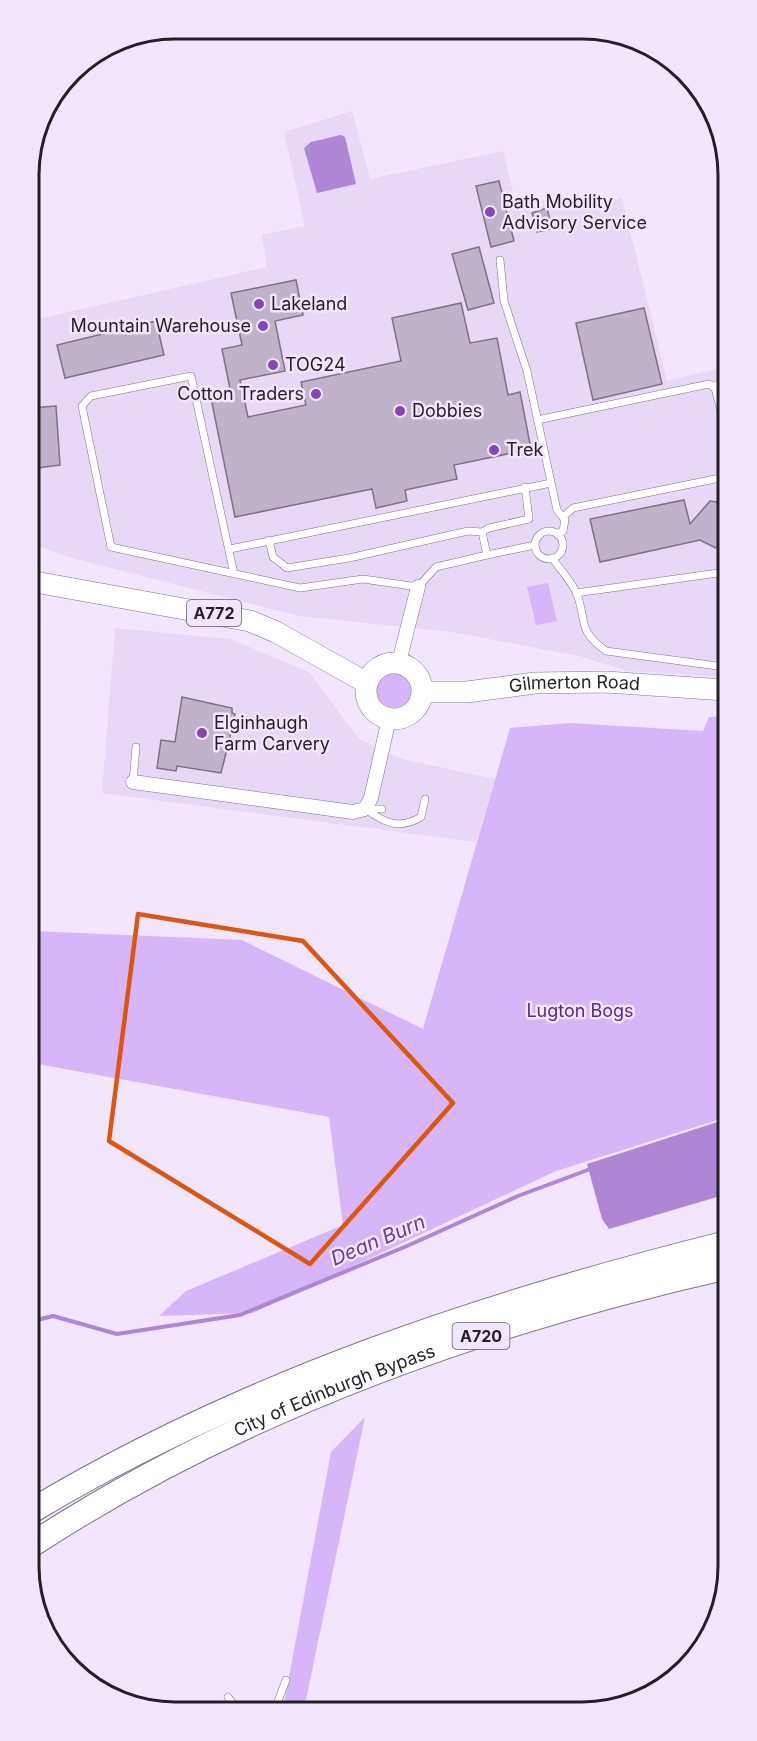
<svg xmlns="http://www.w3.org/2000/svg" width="757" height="1741" font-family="Inter,sans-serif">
<rect width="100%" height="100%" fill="#f1e6fe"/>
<path fill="#e6d8f6" d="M352,111L370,179L503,151L516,205L562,197L563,210L622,198L667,381L720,368L724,380L725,677L627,671L579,656L452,632L299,616L72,558L30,543L29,321L267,267L262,235L305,226L284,132Z
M115,628L230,639L309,672L359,739L402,759L495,779L476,842L102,793Z"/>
<path fill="#d6b6f8" d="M548,583L557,621L536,625L527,587Z
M374 690a20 20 0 1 1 40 0a20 20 0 1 1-40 0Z
M725,716L727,1117L556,1171L253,1313L159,1316L186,1291L343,1225L329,1117L32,1063L31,931L242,940L423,1029L510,728L570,723L703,731L709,717Z
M365,1417L304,1709H283L331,1452Z"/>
<path fill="#ae86d5" d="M341,135L345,137L356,184L317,193L304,148L311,142Z
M727,1119V1194L609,1229L602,1219L587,1164Z"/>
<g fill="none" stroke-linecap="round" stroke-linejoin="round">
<path stroke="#ae86d5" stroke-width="4" d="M33,1321L53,1316L117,1334L240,1315L407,1246L518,1196L593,1168"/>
</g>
<path fill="#beb3ca" stroke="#7c7287" stroke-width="1.5" d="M499,181L514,241L491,247L476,186Z
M547,208L552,229L537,232L532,213Z
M479,247L494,303L468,310L452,254Z
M296,280L303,315L275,321L285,371L240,380L248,417L306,405L301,382L401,361L392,318L461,303L470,343L497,338L508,395L520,392L531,449L454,465L457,479L405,490L407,501L376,508L372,489L235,517L211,398L231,394L222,349L242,345L231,293Z
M644,308L662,384L593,400L576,323Z
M156,321L164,355L65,378L57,345Z
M56,406L60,465L30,469V408Z
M684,500L690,524L710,501L717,502L725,541L716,548L700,540L600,562L590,519Z
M182,697L232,708V713L235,714L233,725L221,773L177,766L176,771L157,768L161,740L175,742Z"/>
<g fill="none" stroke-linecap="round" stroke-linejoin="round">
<g stroke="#7f758a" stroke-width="8">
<path id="lane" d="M500,260L504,301L527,371L557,510L565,520L563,531L557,534
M713,387L724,380
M537,420L709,384L715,388L725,427
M563,517L573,508L725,477
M535 545a14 14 0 1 1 28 0a14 14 0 1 1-28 0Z
M482,532L489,528L529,519L525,487
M230,549L551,483
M487,555L535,545
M552,558C560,569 572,582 577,594C587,622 577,630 606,651L725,667
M234,574L191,376L91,396L82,406L111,547L300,588L363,579L418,587L436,567L487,555L482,532L468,531L349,558L287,568L273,557L269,540
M576,593L725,572
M133,782L136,747
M365,809C385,823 399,830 421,817L425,799
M365,809H382
M228,1697L237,1709
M275,1709L286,1680"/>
</g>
<g stroke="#7f758a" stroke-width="15">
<path id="street" d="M399,662L418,587
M133,782L353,812L365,809L371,798L389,719"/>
</g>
<g stroke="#7f758a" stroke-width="22">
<g id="primary">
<path d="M30,581L250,621L276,632L367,683"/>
<circle cx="394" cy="691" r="28"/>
<path id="s1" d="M423,692H467L535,683L606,682L725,690"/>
</g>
</g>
<g stroke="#7f758a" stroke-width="26">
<g id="highway">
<path d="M33,1510C247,1382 487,1303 727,1243"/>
<path id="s2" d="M33,1544C242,1408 485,1322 727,1267"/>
</g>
</g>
<use href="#lane" stroke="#fff" stroke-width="7"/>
<use href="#street" stroke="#fff" stroke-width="14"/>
<use href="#primary" stroke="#fff" stroke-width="21"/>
<use href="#highway" stroke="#fff" stroke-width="24"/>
</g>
<path fill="none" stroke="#de560d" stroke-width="4.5" stroke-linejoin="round" d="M138,914L303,941L453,1103L310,1264L109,1141Z"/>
<g fill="#8545ba" stroke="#f1e6fe" stroke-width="2">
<circle cx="490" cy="212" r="6"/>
<circle cx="259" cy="304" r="6"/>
<circle cx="263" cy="326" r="6"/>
<circle cx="273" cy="365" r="6"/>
<circle cx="316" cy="394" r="6"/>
<circle cx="400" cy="411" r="6"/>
<circle cx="494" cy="450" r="6"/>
<circle cx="202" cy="733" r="6"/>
</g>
<g text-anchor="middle" stroke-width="5" stroke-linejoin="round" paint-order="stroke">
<g fill="#f1e6fe" stroke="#615b68" stroke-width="1.5">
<rect x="187" y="600" width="54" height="26" rx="4.5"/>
<rect x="452.5" y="1323" width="57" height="26" rx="4.5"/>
</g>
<g font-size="16" font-weight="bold" fill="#231f27">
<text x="214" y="619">A772</text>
<text x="481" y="1342">A720</text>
</g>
<g font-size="18" fill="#231f27" stroke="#f1e6fe" text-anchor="start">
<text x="502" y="208">Bath Mobility<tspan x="502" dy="21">Advisory Service</tspan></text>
<text x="271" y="310">Lakeland</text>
<text x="251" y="332" text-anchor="end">Mountain Warehouse</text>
<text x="285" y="371">TOG24</text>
<text x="304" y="400" text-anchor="end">Cotton Traders</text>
<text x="412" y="417">Dobbies</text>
<text x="506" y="456">Trek</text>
<text x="214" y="729">Elginhaugh<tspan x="214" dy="21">Farm Carvery</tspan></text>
</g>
<g font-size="18" fill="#231f27" stroke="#f1e6fe">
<text dy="6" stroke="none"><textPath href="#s1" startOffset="152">Gilmerton Road</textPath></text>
<text dy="6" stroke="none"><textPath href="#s2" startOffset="339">City of Edinburgh Bypass</textPath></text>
</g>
<g font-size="18" fill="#5b2784" stroke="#f1e6fe">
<text x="580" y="1017">Lugton Bogs</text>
</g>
<g font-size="20" font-style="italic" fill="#6c3896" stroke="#f1e6fe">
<text transform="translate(378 1240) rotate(-23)" y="7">Dean Burn</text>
</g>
</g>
<path d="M0 0H757V1741H0ZM175 39H582A136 136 0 0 1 718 175V1566A136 136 0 0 1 582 1702H175A136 136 0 0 1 39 1566V175A136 136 0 0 1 175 39Z" fill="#f1e6fe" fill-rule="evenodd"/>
<path fill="none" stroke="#231f27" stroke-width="3" d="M175 39H582A136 136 0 0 1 718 175V1566A136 136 0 0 1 582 1702H175A136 136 0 0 1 39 1566V175A136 136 0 0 1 175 39Z"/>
</svg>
